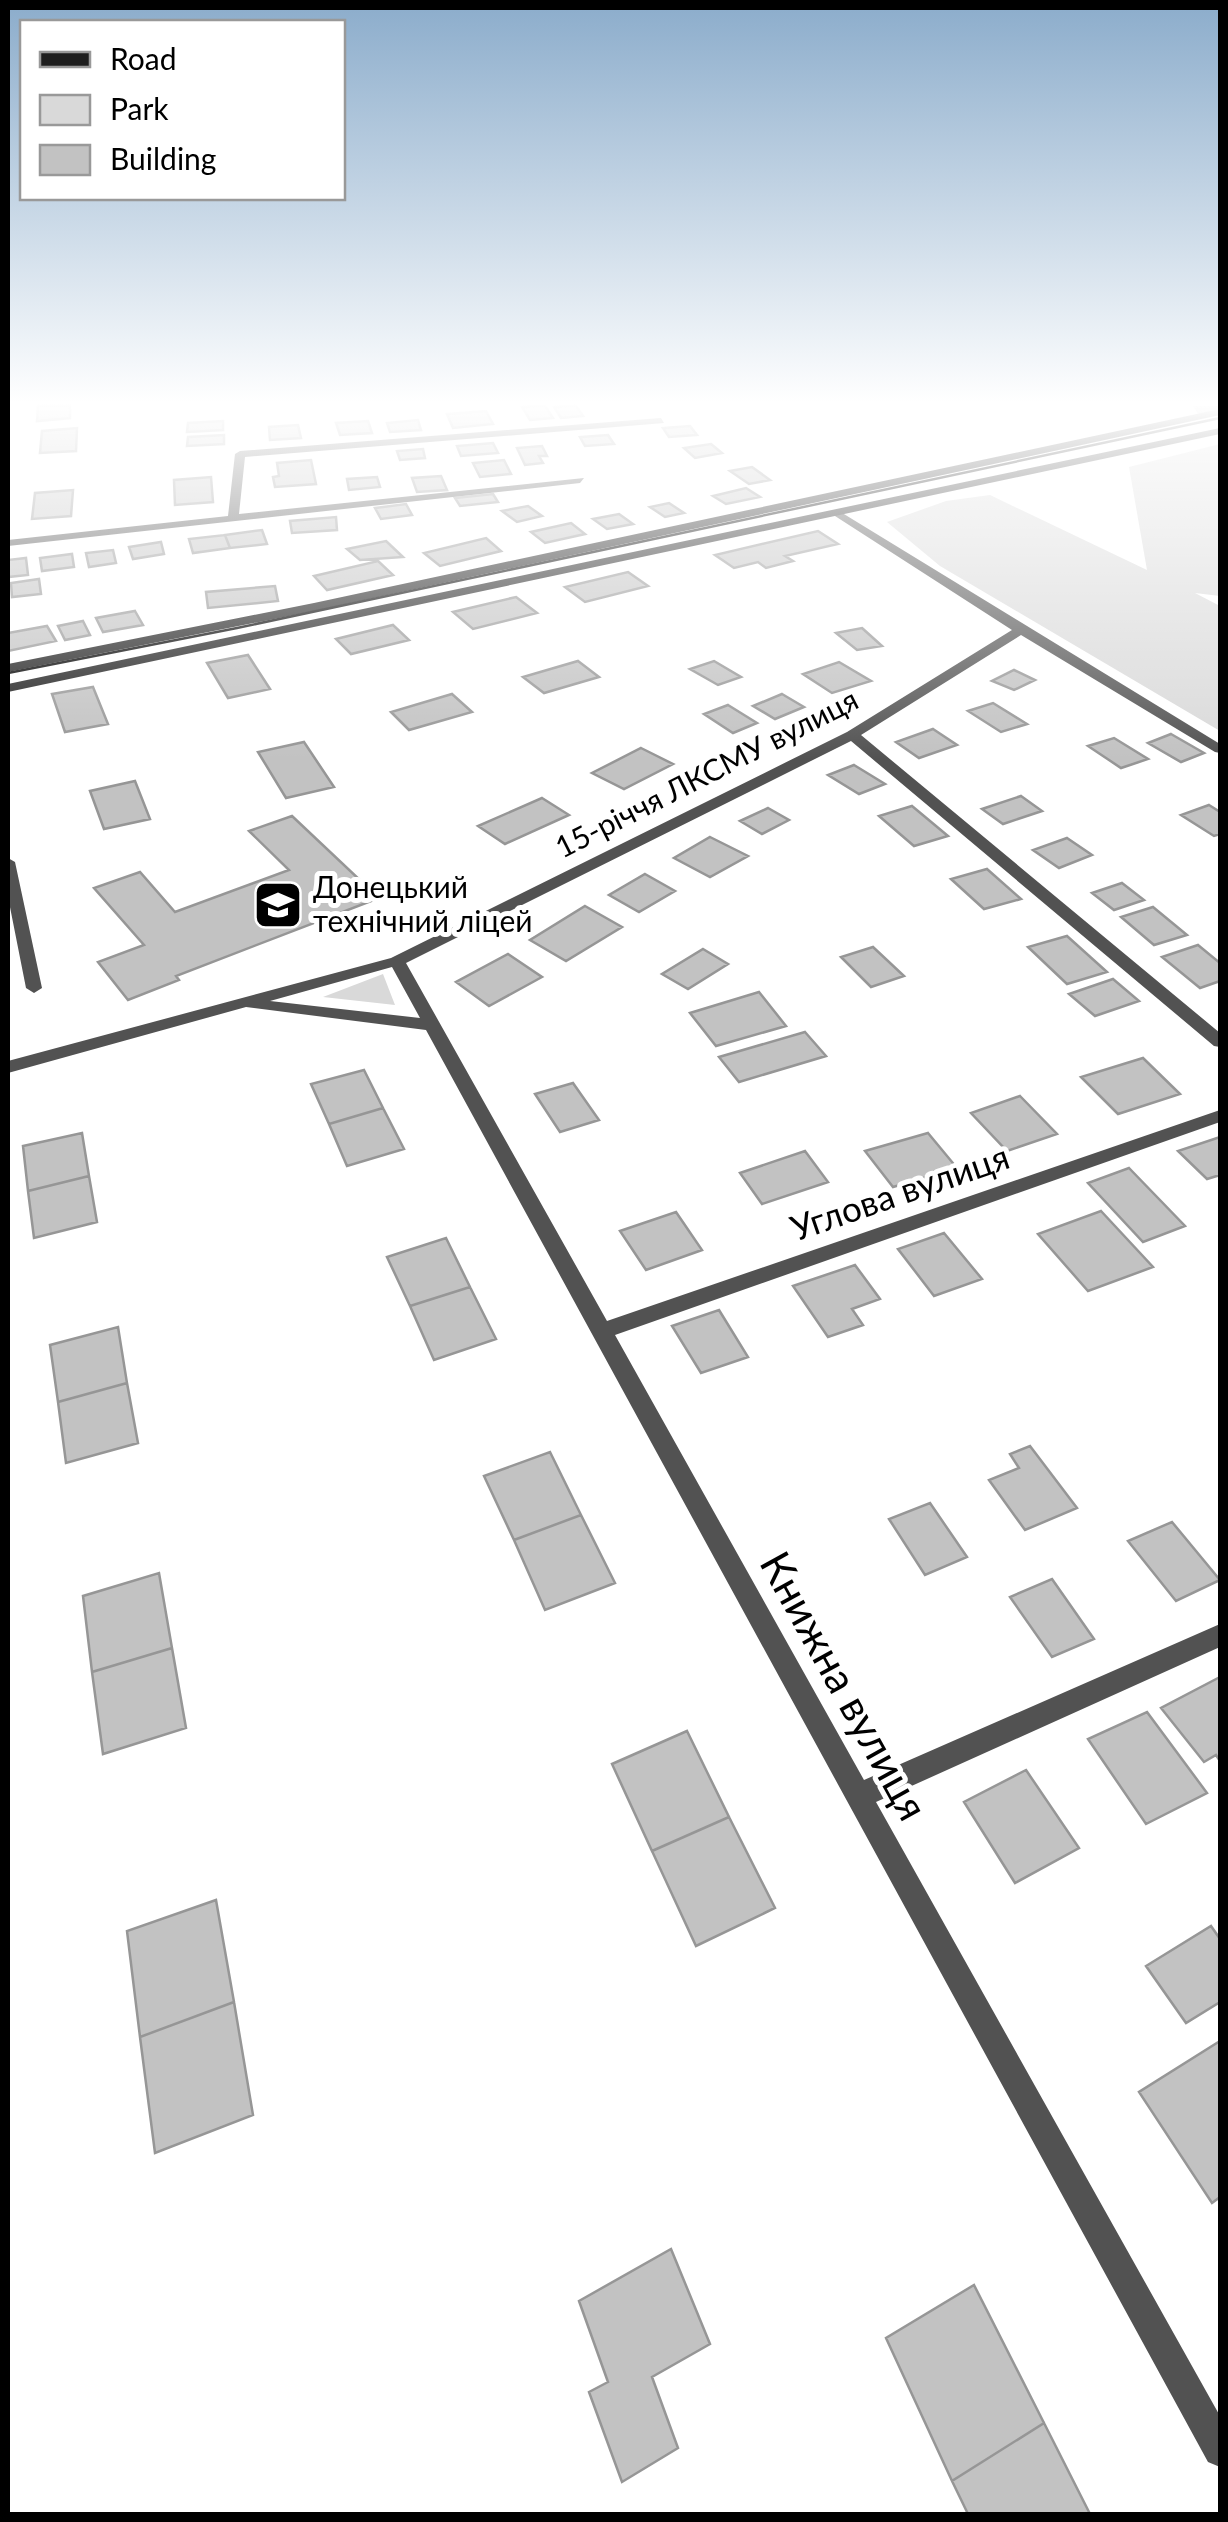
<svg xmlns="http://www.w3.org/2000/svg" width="1228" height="2522" font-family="Lato,sans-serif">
<rect width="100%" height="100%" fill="#fff"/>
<path fill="#d9d9d9" d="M1220,444V596L1195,593L1220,606V731L940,566L887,522L946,501L990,495L1147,570L1129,467Z
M383,974L395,1005L323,997Z"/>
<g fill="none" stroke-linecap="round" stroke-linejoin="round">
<path fill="#a0a0a0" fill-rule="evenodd" d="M1193,406H1220V416L1199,415Z"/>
</g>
<path fill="#c2c2c2" stroke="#969696" stroke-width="2.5" d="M38,406H70V418L37,421Z
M545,406L553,418L530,420L522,407Z
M576,406L583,416L561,418L554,407Z
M486,411L493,424L453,428L447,414Z
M418,420L421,430L390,432L387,423Z
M223,421V430L187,432L188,423Z
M368,421L372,433L340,435L336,423Z
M298,425L301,438L270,440L269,427Z
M690,426L697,435L669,437L663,428Z
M77,428L76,451L40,453L42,431Z
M224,435V444L187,446L188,437Z
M608,435L614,444L585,446L580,437Z
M493,443L498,453L461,456L457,446Z
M711,444L722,453L695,458L684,448Z
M542,446L547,456H539L543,463L525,465L517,448Z
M423,449L425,458L400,460L397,451Z
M311,460L316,484L275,487L273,477L279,476L277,463Z
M504,460L511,474L480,477L473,463Z
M752,467L770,480L749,484L730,471Z
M441,476L447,490L417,492L412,478Z
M211,477L213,502L175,505L174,480Z
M377,477L380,487L349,490L347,479Z
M746,488L760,497L726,504L713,496Z
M73,490L71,516L32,519L35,493Z
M493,494L498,502L460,506L455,498Z
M669,503L684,513L665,517L650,507Z
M406,504L412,515L381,519L375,508Z
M528,506L542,516L517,522L502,511Z
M619,514L633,524L607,529L593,519Z
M336,517L337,530L292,533L290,521Z
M571,523L585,534L545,543L531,532Z
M262,530L267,544L230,548L225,535Z
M818,531L838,544L785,556L793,561L766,568L758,562L734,568L715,555Z
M225,535L230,548L193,553L189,539Z
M486,538L501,551L440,566L424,553Z
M386,541L403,557L360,560L347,549Z
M161,542L164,554L133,559L129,547Z
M113,550L116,563L89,567L86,553Z
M72,554L74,567L42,571L40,558Z
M26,558L28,575L8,577V560Z
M378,561L393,575L327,590L314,576Z
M628,572L648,586L585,602L565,587Z
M39,579L41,594L12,597L11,583Z
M275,586L278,601L208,608L206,592Z
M516,597L537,613L473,629L453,612Z
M135,611L143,625L103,632L96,618Z
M83,621L90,635L65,640L58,626Z
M393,625L409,640L351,654L336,639Z
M47,626L56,641L8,651V633Z
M862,628L882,646L857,650L836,633Z
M248,655L270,689L228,698L207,663Z
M578,661L599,677L544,693L523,677Z
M714,661L741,677L718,685L690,669Z
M839,662L871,681L832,693L803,674Z
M1014,670L1035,680L1014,690L992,681Z
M93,687L108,724L65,732L52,694Z
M452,694L472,712L409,730L391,712Z
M782,694L804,707L775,719L753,706Z
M993,703L1027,724L1001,732L968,711Z
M728,705L757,723L733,733L704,714Z
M933,729L957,745L919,758L896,742Z
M1171,734L1204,753L1181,762L1148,743Z
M1114,738L1148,759L1121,768L1088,746Z
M304,742L334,787L286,798L258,752Z
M641,748L673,764L624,789L592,773Z
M854,765L885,784L859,794L828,775Z
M135,781L150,819L104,829L90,791Z
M1021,796L1042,811L1003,824L982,809Z
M542,798L569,815L505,844L478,826Z
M1209,805L1220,812V834L1214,836L1181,815Z
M912,806L948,836L914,846L879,816Z
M768,808L789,820L762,834L740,821Z
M292,816L379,898L176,976L179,980L128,1000L98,962L144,945L94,888L140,872L175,912L289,870L249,831Z
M710,837L748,856L710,877L674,858Z
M1067,838L1092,855L1059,868L1033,850Z
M987,869L1021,899L984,909L951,879Z
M645,874L675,891L639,912L609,895Z
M1122,883L1144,900L1114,910L1092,893Z
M585,906L622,927L566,961L530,940Z
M1153,907L1187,935L1154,945L1121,917Z
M1067,936L1107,972L1067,984L1028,947Z
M1198,945L1220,963V981L1200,988L1162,957Z
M873,947L904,976L871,987L841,957Z
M703,949L728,964L688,989L662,974Z
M508,954L542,977L489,1006L456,982Z
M1113,979L1139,1001L1095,1016L1069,994Z
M759,992L786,1026L716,1046L690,1013Z
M805,1032L826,1056L739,1082L719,1057Z
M1143,1058L1180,1094L1118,1114L1081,1077Z
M364,1070L383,1108L329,1124L311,1084Z
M573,1083L599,1120L560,1132L535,1094Z
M1020,1096L1057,1134L1007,1151L971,1113Z
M383,1108L404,1149L347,1166L329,1124Z
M82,1133L89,1176L28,1191L23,1146Z
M928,1133L957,1168L893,1187L865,1151Z
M1220,1137V1175L1207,1179L1178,1151Z
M805,1151L828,1182L762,1204L740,1173Z
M1129,1168L1185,1226L1143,1242L1088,1183Z
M89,1176L97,1222L34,1238L28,1191Z
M1101,1211L1153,1267L1088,1291L1038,1234Z
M676,1212L702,1250L646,1270L620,1231Z
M944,1233L982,1279L934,1296L898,1249Z
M446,1238L470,1287L410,1306L387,1257Z
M855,1265L880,1299L852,1309L863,1325L828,1337L793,1286Z
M470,1287L496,1339L434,1360L410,1306Z
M719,1310L748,1357L701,1373L672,1326Z
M118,1327L127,1383L58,1402L50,1345Z
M127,1383L138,1443L66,1463L58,1402Z
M1030,1446L1077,1508L1025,1530L989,1480L1019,1468L1010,1454Z
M550,1452L581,1515L514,1540L484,1476Z
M930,1503L967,1557L925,1575L889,1519Z
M581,1515L615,1583L545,1610L514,1540Z
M1172,1522L1220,1580L1176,1601L1128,1541Z
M159,1573L172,1648L92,1672L83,1596Z
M1052,1579L1094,1639L1052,1657L1010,1597Z
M172,1648L186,1728L103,1754L92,1672Z
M1220,1677V1761L1216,1755L1204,1762L1161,1708Z
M1147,1712L1207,1793L1146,1824L1088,1739Z
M687,1731L729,1817L652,1851L612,1764Z
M1026,1770L1079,1848L1015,1883L964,1802Z
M729,1817L775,1908L696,1946L652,1851Z
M216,1900L234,2002L140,2037L127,1931Z
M1211,1926L1220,1939V2002L1186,2023L1146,1966Z
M234,2002L253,2115L155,2153L140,2037Z
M1220,2041V2197L1212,2203L1139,2092Z
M671,2249L710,2344L652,2377L678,2448L622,2482L589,2392L608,2382L579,2301Z
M974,2285L1044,2423L952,2481L886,2338Z
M1044,2423L1090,2514H968L952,2481Z"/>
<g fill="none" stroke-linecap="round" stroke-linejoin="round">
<path fill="#525252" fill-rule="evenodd" d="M661,418L664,423L245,457L239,514L584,478L580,483L8,546V540L228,516L235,454L240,451Z
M839,511L1220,744V753L1215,752L1021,635L861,735L1220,1033V1047L1214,1046L851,741L406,963L607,1321L1220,1110V1122L615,1335L864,1780L1220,1624V1647L876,1802L1220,2416V2467L1208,2462L426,1030L246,1007L8,1073V1061L391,958L847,732L1012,630L835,516L834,514ZM392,967L420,1018L270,1001Z
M8,858L15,862L42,988L34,993L26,988L8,897Z"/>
<path fill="#1f1f1f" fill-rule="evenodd" d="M1220,409V415L314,611L8,672V664L314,603Z
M1220,428V434L8,692V684Z"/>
<path stroke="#000" stroke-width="2.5" d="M8,673L237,628L1220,418"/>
</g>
<linearGradient id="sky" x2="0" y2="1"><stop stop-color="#8baccb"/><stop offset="0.53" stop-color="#fff"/><stop offset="1" stop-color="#fff" stop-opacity="0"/></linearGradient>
<rect width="1228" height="759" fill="url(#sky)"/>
<defs>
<g id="university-square" transform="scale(2.5)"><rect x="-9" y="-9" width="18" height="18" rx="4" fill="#000" stroke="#fff"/><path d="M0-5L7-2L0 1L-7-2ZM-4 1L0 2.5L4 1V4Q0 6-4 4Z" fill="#fff"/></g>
</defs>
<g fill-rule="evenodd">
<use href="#university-square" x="278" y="905"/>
</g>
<g text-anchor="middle" stroke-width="10" stroke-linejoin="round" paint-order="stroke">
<g font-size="30" fill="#000" stroke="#fff">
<text transform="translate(707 774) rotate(-27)" y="10">15-річчя ЛКСМУ вулиця</text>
</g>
<g font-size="30" fill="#000" stroke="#fff" text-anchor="start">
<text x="313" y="898">Донецький<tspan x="313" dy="34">технічний ліцей</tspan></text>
</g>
<g font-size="35" fill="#000" stroke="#fff">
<text transform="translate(900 1193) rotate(-19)" y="12">Углова вулиця</text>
</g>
<g font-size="42" fill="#000" stroke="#fff">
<text transform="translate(844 1686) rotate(61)" y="15">Книжна вулиця</text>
</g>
</g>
<rect width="1228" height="2522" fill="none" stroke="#000000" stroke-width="20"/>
<rect x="20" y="20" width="325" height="180" fill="#ffffff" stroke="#999999" stroke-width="2.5"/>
<rect x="40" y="52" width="50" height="15" fill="#1f1f1f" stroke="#999999" stroke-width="2.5"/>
<text x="110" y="70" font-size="30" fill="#000000">Road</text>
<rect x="40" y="95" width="50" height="30" fill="#d9d9d9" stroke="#999999" stroke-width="2.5"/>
<text x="110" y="120" font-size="30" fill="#000000">Park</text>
<rect x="40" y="145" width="50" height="30" fill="#c2c2c2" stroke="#999999" stroke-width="2.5"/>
<text x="110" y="170" font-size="30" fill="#000000">Building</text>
</svg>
